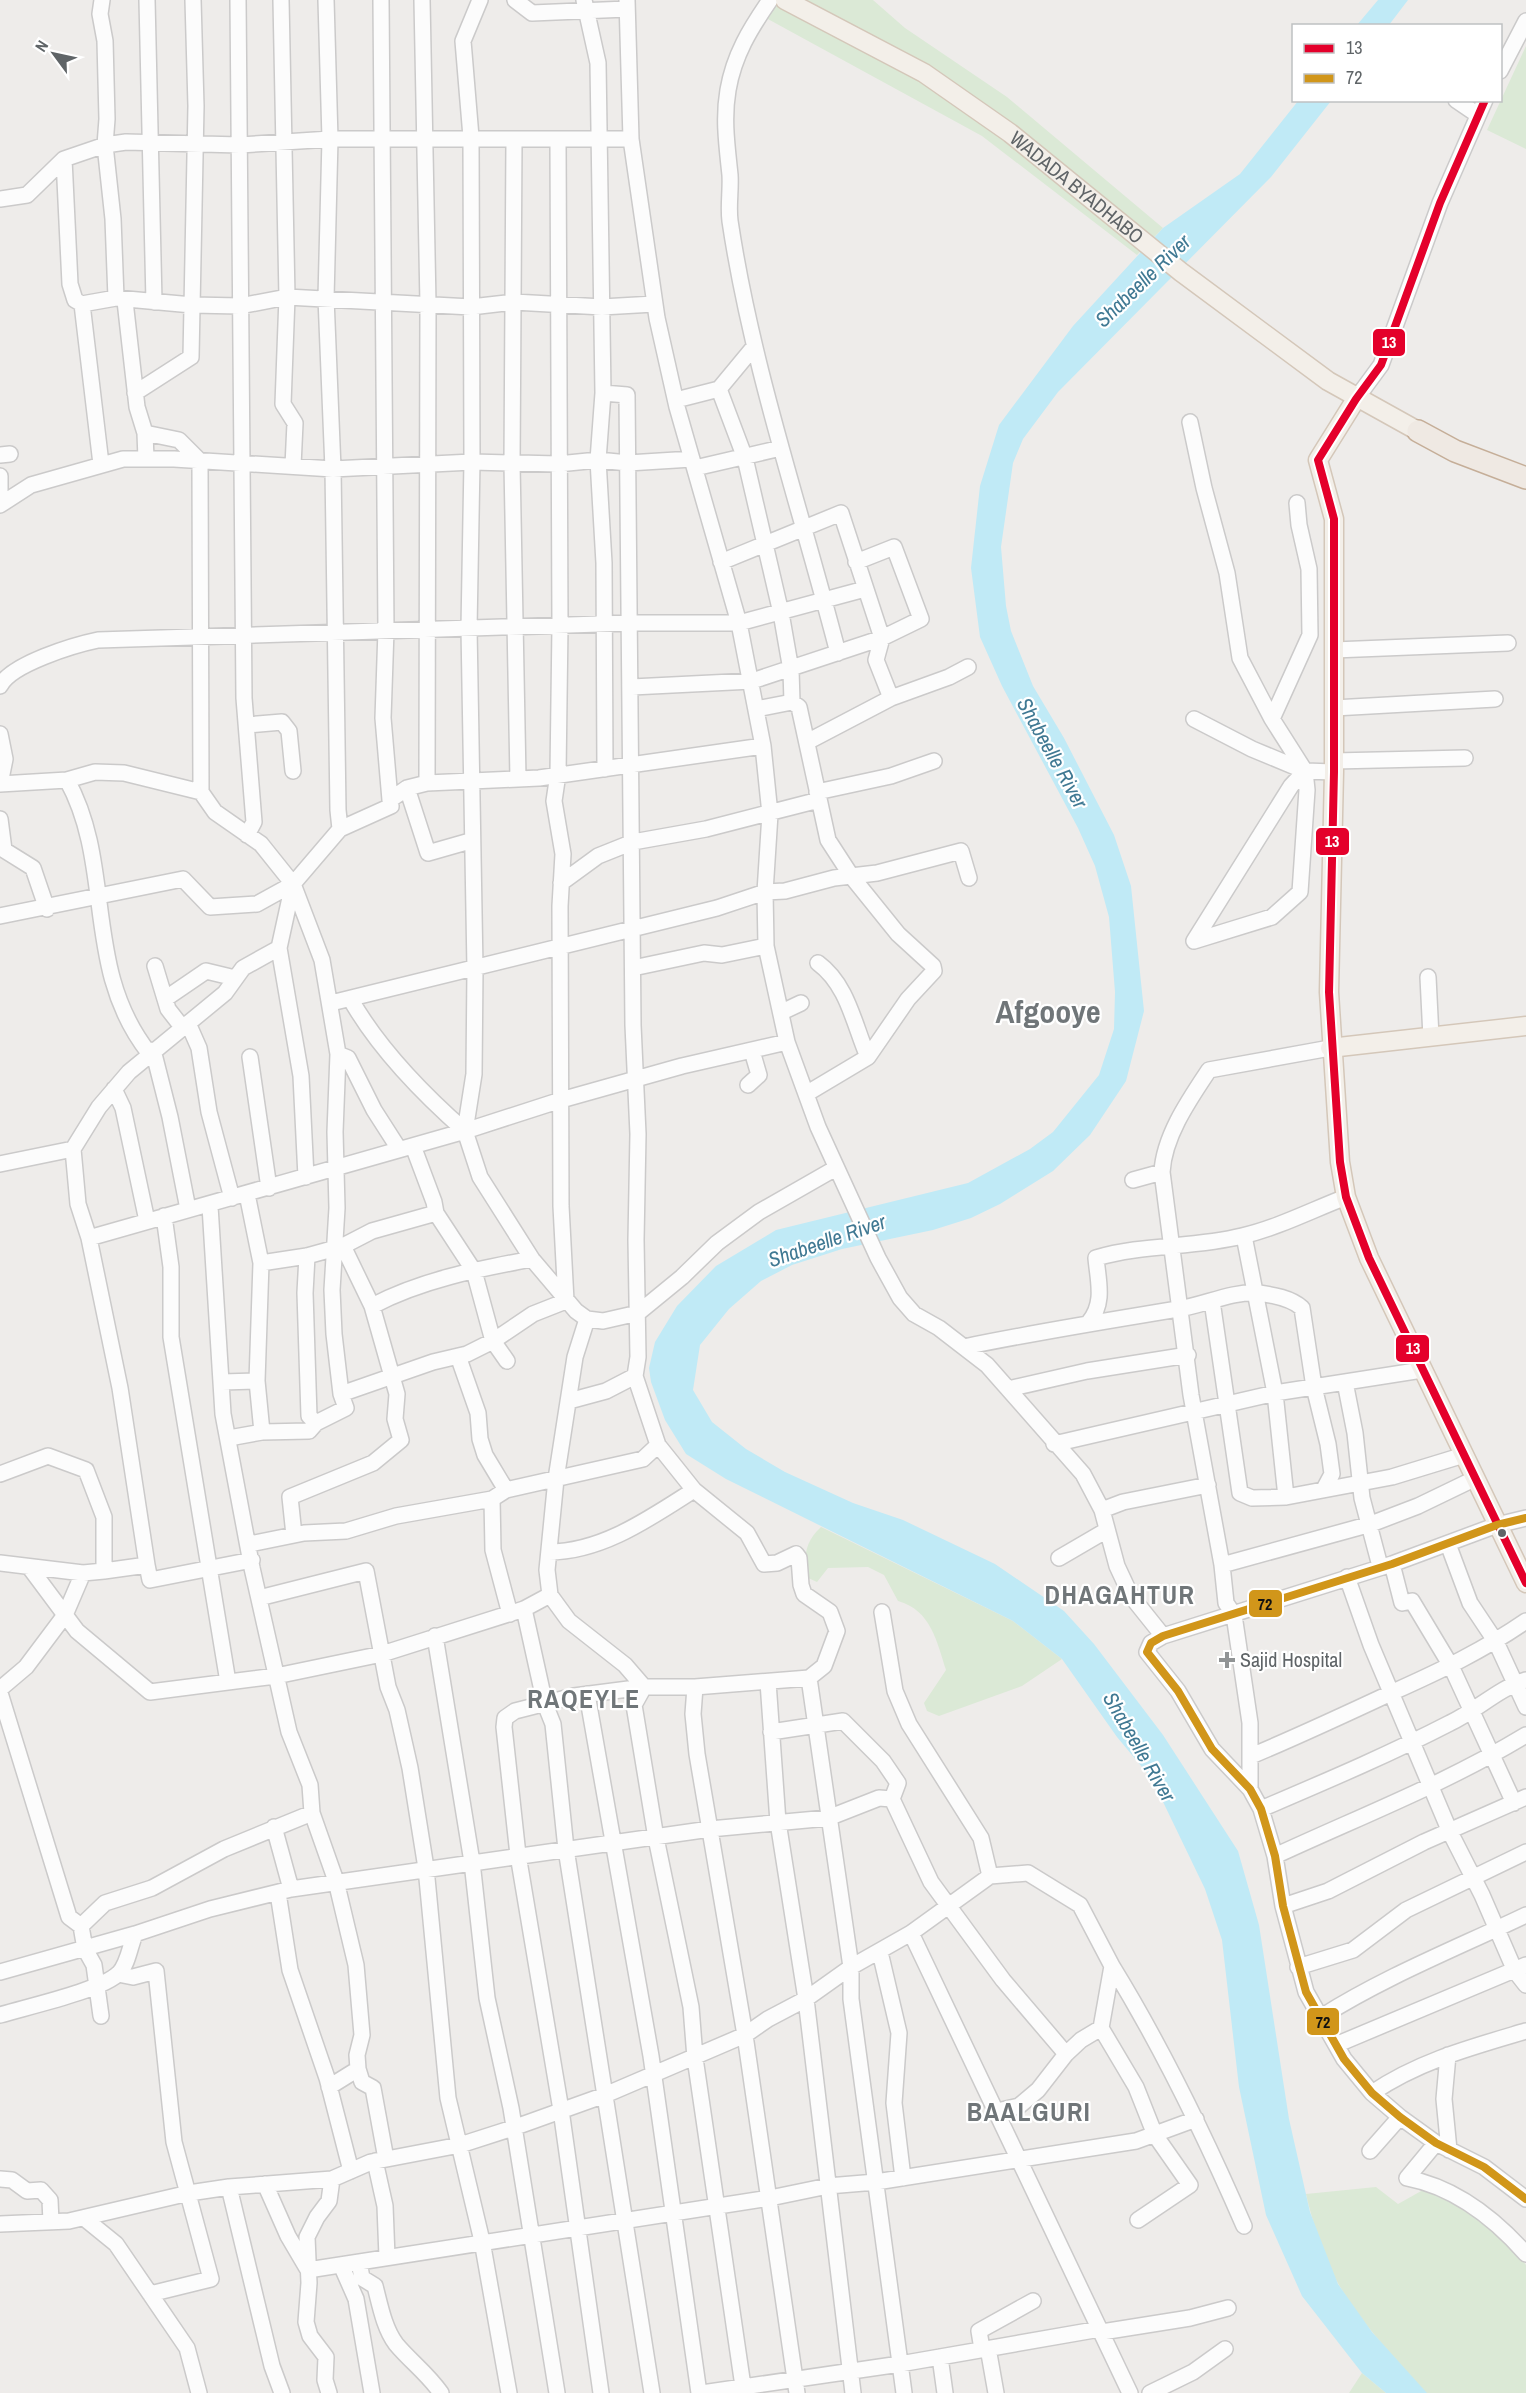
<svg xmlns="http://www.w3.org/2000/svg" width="1526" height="2393" font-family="'Archivo Narrow',sans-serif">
<rect width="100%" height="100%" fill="#eeecea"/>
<path fill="#dbe9d6" d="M779,0H873L905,28L1007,97L1163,228L1137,255L982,136L766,18Z
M1526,46V149L1487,130Z
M821,1527L1013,1621L1062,1659L1022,1686L939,1716L927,1711L924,1703L946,1670C937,1642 931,1610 898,1601L884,1575L868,1567L828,1568L817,1582L806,1577C804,1555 805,1542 821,1527Z
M1376,2187L1398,2204L1423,2190L1452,2199L1509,2243L1526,2265V2393H1426C1396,2359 1362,2325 1339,2285C1325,2261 1312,2221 1306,2194Z
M1362,2373L1386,2393H1349Z"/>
<path fill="#c0eaf6" d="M1378,0H1408L1389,25H1357Z
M1298,101H1331L1271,177L1058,392L1023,439L1013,463L1001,547L1006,606L1011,631L1033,686L1064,738L1114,835L1131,886L1144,1011L1126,1081L1090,1135L1053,1171L1000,1204L971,1218L933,1230L842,1249L792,1265L761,1281L729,1309L700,1345L693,1390L712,1422L746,1449L785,1472L853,1503L903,1520L995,1564L1064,1611L1094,1644L1163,1735L1238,1851L1259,1925L1289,2119L1310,2212L1338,2284L1372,2332L1427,2393H1386L1362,2373L1302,2296L1266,2215L1239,2087L1222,1940L1205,1889L1152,1779L1117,1737L1062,1659L1013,1621L726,1479L686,1454L665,1420L651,1382L649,1368L655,1342L677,1306L716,1266L776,1230L968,1183L1030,1149L1053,1132L1099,1075L1114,1029L1115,992L1109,917L1095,866L1078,828L1002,686L980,637L971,568L980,486L999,425L1073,326L1163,228L1240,174Z"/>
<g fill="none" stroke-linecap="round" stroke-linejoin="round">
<g stroke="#cbcaca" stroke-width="18">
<path id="minor" d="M102,0L100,14L105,41L107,119L105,145L113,219L116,298
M147,0L154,302
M238,0L244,698L254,822L247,835
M281,0L287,297L283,404L295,423L293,466
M326,0L330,139L326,298L333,469L338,810L340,829
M381,0L386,630L383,718L390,800
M422,0L428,304L427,783
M480,0L463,41L471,137L472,462L469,628L475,969L474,1074L465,1131L480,1177L532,1259L576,1311L587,1319L603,1321L638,1313L682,1277L717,1243L759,1212L836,1168
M515,0L532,13L627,9
M584,0L598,63L603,393L598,460L604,563L605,769
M627,0L631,139L657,318L677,407L739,623L763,746L770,814L765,892L766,946L787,1042L818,1127L878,1258L900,1298L914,1314L939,1328L987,1365L1083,1474L1102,1510L1117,1566L1131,1596L1163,1636
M770,0C750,29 734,55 728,90C723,119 727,146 730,175C731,190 728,206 730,221C752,368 801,509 838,653
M1500,71L1526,21
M1456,100L1478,115
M514,140L512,464L518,779
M64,159L70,284L75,300L82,304L116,298L192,305L240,306L287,297L471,307L514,302L602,307L654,304
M0,199L27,195L64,159L105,145L126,142L240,145L330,139H631
M125,301L137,407L145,433L146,459
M82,304L101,464
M719,389L745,458L781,613L791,670L792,702
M135,393L191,357L196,106L193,0
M1356,399L1381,365L1440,203L1485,100
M676,400L719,389L753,348
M1190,422L1204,488L1227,573L1240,658L1272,719
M145,433L179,440L200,461L201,792
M0,455L10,454
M695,468L781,448
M0,476V500
M0,505L31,485L123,459H174L333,469L472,462L558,464L598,460L628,463L692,459
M721,562L841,513L882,638L876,660L891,698
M1334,650L1508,643
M0,686C11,664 74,645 98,640L630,623H739L865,589
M632,687L752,681L882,638L921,619L894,547L856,562
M1334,708L1495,699
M756,709L792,702L799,707L828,840L852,877L898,934L933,966L934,971L908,999L868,1057L806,1094
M1194,719L1252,749L1305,771L1334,772
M247,725L282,722L289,731L293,771
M0,734L5,759L0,784
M807,742L891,698L949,677L968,667
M1334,761L1465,758
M67,780C115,867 82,968 149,1053
M0,784L67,780L95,772L124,773L201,792L215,812L261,844L293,884L322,960L338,1054L335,1132L337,1208L332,1290L334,1334L341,1394L433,1362L467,1354L493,1341L533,1314L566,1301L561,1206L560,906L563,854L554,801L558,774L560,626L558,141
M407,788L428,853L470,841
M817,792L891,776L934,761
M0,819L4,850L33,868L47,909
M561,883L598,856L633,842L706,829L819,800
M0,916L183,879L210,907L257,904L293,884L340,829L391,806L390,800L407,788L427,783L539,778L763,746
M1194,941L1272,917L1300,892L1307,790L1305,771L1272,719L1310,635L1309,569L1299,525L1297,503
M1194,941L1291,786L1305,771
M279,948L301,1076L306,1177
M818,963C848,985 854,1025 868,1057
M155,966L168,1009L182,1027
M633,968L704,953L722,955L766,946
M1428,977L1431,1037
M165,999L206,971L235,978
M351,1000C379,1049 423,1094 465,1131
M331,1003L717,908L765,892L785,891L834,878L877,873L961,851L969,878
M782,1012L801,1003
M188,1023L199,1048L209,1112L232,1198
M153,1050L170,1117L188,1209
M338,1054L348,1058L374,1110L399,1149
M250,1057L269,1188
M748,1085L759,1075L752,1051
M114,1089L123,1108L147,1221
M413,1146L434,1202L436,1213L474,1271L493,1341L507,1361
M0,1164L73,1149
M1133,1180L1162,1172
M247,1194L261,1263L257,1381L262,1432
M210,1206L223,1414L252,1568L289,1732L310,1785L312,1813L336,1881L356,1965L362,2035L357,2055L358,2069L329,2087
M164,1216L171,1267V1337L228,1682
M1244,1236L1275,1393L1286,1497
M89,1238L465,1131L561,1100L682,1066L787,1042
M307,1256L305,1293L309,1416L316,1423L346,1408L341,1394
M261,1263L307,1256L343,1246L372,1231L436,1213
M1212,1301L1240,1493L1252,1498L1286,1497L1392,1477L1464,1455
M372,1306C421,1280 478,1269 532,1259
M587,1319L575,1357L556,1479L547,1570L550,1595L569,1621L625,1665L644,1687L634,1705L656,1838L691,2007L695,2058L744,2393
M1089,1322C1105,1303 1098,1281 1096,1258C1143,1244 1194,1248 1242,1236C1277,1228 1312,1210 1346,1197
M964,1347C1036,1332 1106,1321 1178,1309C1205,1305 1231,1291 1259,1293C1273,1295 1291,1298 1302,1308L1314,1387L1328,1444L1332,1474L1324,1489
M458,1356L478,1413L480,1439L485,1455L506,1490
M222,1382L257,1381
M1345,1382L1355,1433L1362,1498L1380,1566
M1008,1389L1087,1371L1188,1355
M569,1401L606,1391L635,1376
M229,1438L262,1432L309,1431L316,1423
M1054,1444L1275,1393L1422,1370
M0,1474L48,1456L86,1470L104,1517V1571L83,1573L0,1563
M492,1499L493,1550L510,1614
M1102,1510L1123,1502L1208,1485
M1526,1518L1497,1525L1392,1564L1163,1636L1151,1643L1147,1652L1178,1691L1212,1749L1250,1789L1261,1809L1275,1856L1283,1906L1306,1992L1344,2059L1372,2093L1400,2117L1436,2143L1484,2167L1526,2199
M294,1535L290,1497L373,1463L401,1440L395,1419L397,1394L372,1306L343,1246
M250,1544L304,1533L346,1531L396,1516L492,1499L506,1490L643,1459L658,1445
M1448,1544L1470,1603L1496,1642L1526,1707
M549,1552C602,1552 650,1518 694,1490
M1059,1558L1107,1530
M1392,1564L1402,1603L1412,1601L1451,1666L1514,1803
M147,1565L150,1580L252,1560
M1222,1565L1371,1524L1418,1506L1476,1478
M30,1568L77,1631L150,1692L276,1676L382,1654L524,1609L550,1595
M104,1571L147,1565L120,1388L89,1238L78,1204L73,1149L99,1107L129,1072L225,993L243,968L279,948L293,884
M1347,1577L1371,1645L1450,1832L1482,1895L1515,1971L1526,1985
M259,1598L366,1571L388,1687L397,1710L410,1768L426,1868L448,2098L482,2241L509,2393
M524,1609L545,1704L553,1724L566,1849L652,2393
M882,1612L895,1691L909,1724L981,1838L990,1876
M435,1636L472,1862L487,1998L511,2108L557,2393
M809,1678L851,1967V1999L904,2393
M768,1682L778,1822L806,1999L853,2393
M695,1687L693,1714L697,1754L745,2035L797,2393
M0,1689L26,1667L65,1615L83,1573
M0,1693L69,1917L81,1926L85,1949L94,1965L101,2016
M587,1694L651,2056L699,2393
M771,1732L843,1721L883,1761L898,1783L892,1799
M1251,1756C1299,1736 1346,1714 1393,1692C1440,1671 1484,1650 1526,1621
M1250,1789V1723L1234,1615L1226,1603L1222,1565L1191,1395L1162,1172C1164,1136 1189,1100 1209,1070L1330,1048
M1261,1809C1324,1782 1388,1755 1450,1723C1476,1711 1499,1688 1526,1680
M274,1827L291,1889
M1275,1856C1359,1817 1447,1783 1526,1735
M278,1893L290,1970L327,2078L351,2171
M1283,1906L1328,1891L1424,1842L1526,1797
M81,1926L105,1903L152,1888L224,1849L312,1813
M911,1933L1130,2393
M880,1952L899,2033L894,2103L903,2178
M1112,1966C1163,2049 1205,2136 1244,2226
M1298,1967L1353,1950L1406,1910L1526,1852
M0,1972L135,1934
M118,1974L133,1977L156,1971L174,2142L211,2279L150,2294
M0,2015C26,2007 103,1990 119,1973C128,1964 130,1946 135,1934L210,1909L291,1889L710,1829L828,1818L879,1798L892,1799L931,1882L1003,1980L1066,2054
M1321,2017C1386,1976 1457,1948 1526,1915
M1338,2044L1526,1965
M1448,2055L1444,2099L1449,2150
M358,2069L362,2082L373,2088L386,2159
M1372,2093C1419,2061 1472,2047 1526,2031
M997,2111L1019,2106L1038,2090L1066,2054L1081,2040L1101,2028
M1436,2143L1407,2178C1454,2187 1495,2219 1526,2254
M1370,2151L1400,2117
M375,2161L385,2206L387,2257
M0,2179L12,2180L27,2191L41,2190L50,2200L51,2222
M265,2184L288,2236L308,2270L770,2198L828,2186L876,2182L1136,2141L1196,2119
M229,2187L272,2366L282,2393
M84,2218L116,2244L187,2348L199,2393
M0,2224L69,2221L189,2193L229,2187L332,2179L371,2162L460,2145L513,2128L605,2095L745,2035L768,2019L806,1999L851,1967L911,1933L990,1876L1028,1873L1080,1905L1112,1966L1101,2028L1136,2087L1155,2135L1190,2185L1138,2220
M359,2262L362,2278L375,2286C380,2305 384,2328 396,2344C410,2361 427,2373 441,2393
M341,2265L356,2299L372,2393
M1102,2332L1190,2318L1228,2308
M988,2348L996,2393
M982,2349L979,2331L1033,2301
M940,2357L945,2393
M329,2393L325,2380L326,2357L310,2336L306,2322L309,2283L307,2237L317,2217L329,2201L332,2179
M601,2393L561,2110L518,1855L504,1727L505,1718L515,1711L574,1696L644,1687H695L809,1678L824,1666L837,1631L830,1612L804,1594L801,1585L799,1558L796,1554L777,1563L764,1564L747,1533L694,1490L658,1445L635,1376L638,1357L636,1240L638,1134L633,1025L627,395L603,393
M702,2393L900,2364L1100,2329
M1150,2393L1193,2372L1225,2349"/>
</g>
<g stroke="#d4c7b9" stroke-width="21">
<g id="major">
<path id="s1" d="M785,0L924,73L1010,133L1181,272L1328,381L1418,431"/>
<path d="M1356,399L1318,460L1334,519V772L1329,992L1340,1162L1346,1197L1369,1258L1526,1583"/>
<path d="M1330,1048L1526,1026"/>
</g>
</g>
<g stroke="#c5ae98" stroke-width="24">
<path id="highway" d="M1418,431L1455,451L1526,478"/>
</g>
<use href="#minor" stroke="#fcfcfc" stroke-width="15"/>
<use href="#major" stroke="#f3efe9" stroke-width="18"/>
<use href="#highway" stroke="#efe9e3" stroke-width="21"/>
<g stroke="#fff" stroke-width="12">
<path id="bus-1" d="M1485,100L1440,203L1381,365L1356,399L1318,460L1334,519V772L1329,992L1340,1162L1346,1197L1369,1258L1526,1583"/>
</g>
<g stroke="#fff" stroke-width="12">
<path id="bus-2" d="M1526,1518L1497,1525L1392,1564L1163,1636L1151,1643L1147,1652L1178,1691L1212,1749L1250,1789L1261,1809L1275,1856L1283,1906L1306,1992L1344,2059L1372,2093L1400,2117L1436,2143L1484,2167L1526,2199"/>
</g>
<use href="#bus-1" stroke="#e4002b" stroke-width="8"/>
<use href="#bus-2" stroke="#d1961a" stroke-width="8"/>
</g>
<circle fill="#5f6467" stroke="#fff" stroke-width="2" cx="1502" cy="1533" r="5"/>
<path fill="#919495" stroke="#fff" stroke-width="2" d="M1224 1651h6v6h6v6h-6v6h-6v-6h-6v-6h6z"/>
<g text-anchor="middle" stroke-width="4.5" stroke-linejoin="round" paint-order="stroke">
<g font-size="20" fill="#5f6467" stroke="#fff">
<text dy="7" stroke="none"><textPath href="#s1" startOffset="348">WADADA BYADHABO</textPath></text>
</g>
<g font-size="20" fill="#5f6467" stroke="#fff" text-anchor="start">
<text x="1240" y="1667">Sajid Hospital</text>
</g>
<g font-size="21" font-style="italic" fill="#407993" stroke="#fff">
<text transform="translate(1143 281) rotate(-44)" y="7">Shabeelle River</text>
<text transform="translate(1052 753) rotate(61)" y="7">Shabeelle River</text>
<text transform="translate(827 1241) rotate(-19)" y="7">Shabeelle River</text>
<text transform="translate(1139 1747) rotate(60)" y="7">Shabeelle River</text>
</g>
<g font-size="26" font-weight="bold" letter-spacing="1.5" fill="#707679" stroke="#fff">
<text x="1120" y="1604">DHAGAHTUR</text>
<text x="584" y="1708">RAQEYLE</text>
<text x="1029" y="2121">BAALGURI</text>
</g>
<g font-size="32" font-weight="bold" fill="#707679" stroke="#fff">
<text x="1048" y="1023">Afgooye</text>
</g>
</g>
<g stroke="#fff" stroke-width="2">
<rect x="1372" y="328" width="34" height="29" rx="6" fill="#e4002b"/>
<rect x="1315" y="827" width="35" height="29" rx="6" fill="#e4002b"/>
<rect x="1395" y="1334" width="35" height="29" rx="6" fill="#e4002b"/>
<rect x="1248" y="1589" width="35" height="29" rx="6" fill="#d1961a"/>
<rect x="1306" y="2007" width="34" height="29" rx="6" fill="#d1961a"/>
</g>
<g font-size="16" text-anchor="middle" font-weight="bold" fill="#fff">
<text x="1389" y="348">13</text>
<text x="1332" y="847">13</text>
<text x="1413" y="1354">13</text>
</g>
<g font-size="16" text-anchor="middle" font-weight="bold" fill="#111">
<text x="1265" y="1610">72</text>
<text x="1323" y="2028">72</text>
</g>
<rect x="1292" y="24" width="210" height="78" fill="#ffffff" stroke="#bfc1c2" stroke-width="1.5"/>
<rect x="1304" y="44" width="30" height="9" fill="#e4002b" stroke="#bfc1c2" stroke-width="1.5"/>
<text x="1346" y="54" font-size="18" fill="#5f6467">13</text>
<rect x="1304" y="74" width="30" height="9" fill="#d1961a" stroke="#bfc1c2" stroke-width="1.5"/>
<text x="1346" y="84" font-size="18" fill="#5f6467">72</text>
<g transform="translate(54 54) rotate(303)" stroke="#ffffff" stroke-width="4.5" paint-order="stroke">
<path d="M0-4.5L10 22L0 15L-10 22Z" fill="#5f6467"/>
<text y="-9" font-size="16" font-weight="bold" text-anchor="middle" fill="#5f6467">N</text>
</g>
</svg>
